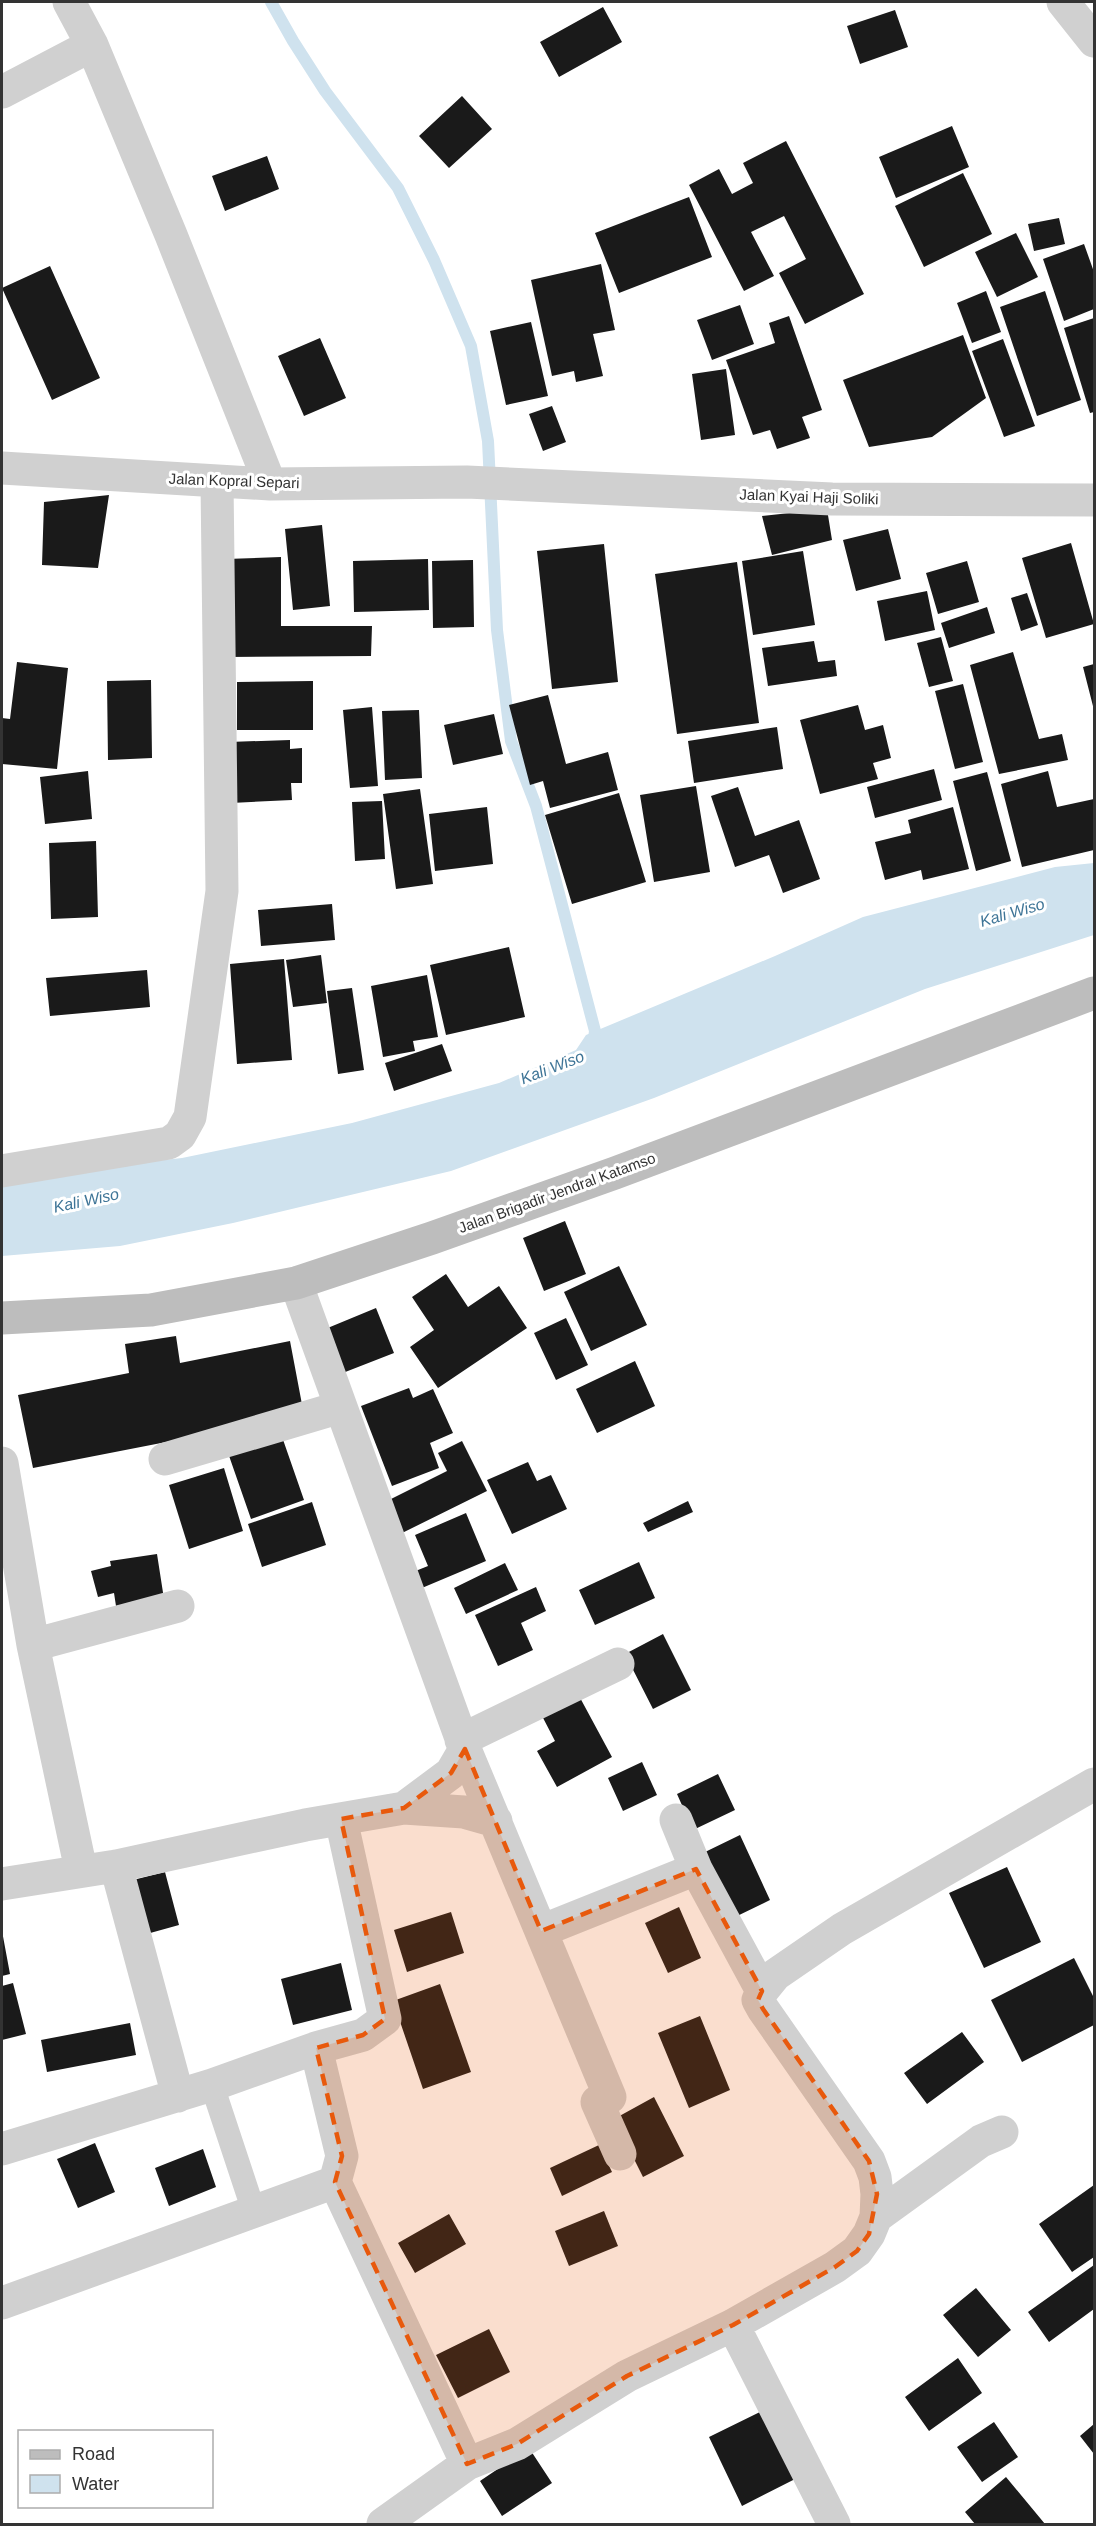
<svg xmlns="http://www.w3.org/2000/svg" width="1096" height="2526" font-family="Arial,sans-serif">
<rect width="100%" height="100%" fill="#fff"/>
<path fill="#cfe2ee" d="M1094,863V935L925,989L654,1098L451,1171L233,1223L120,1246L2,1256V1178L182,1158L352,1123L499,1083L576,1050L586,1035L775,956L863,917L1055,867Z"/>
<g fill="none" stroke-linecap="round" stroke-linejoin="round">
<path stroke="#cfe2ee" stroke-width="12" d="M271,2L293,41L325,91L398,188L434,260L471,346L488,441L497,630L511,741L536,806L595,1031L593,1046"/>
</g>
<path fill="#1a1a1a" d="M603,7L622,42L559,77L540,42Z
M895,10L908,47L860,64L847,26Z
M462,96L492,129L449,168L419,136Z
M952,126L969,167L896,198L879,157Z
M786,141L864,294L805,324L779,273L806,259L784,216L751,232L774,276L744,291L689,185L719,169L732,194L753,183L743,163Z
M267,156L279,189L225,211L212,176Z
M963,173L992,234L924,267L895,206Z
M689,197L712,257L619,293L595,233Z
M1059,218L1065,244L1034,251L1028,224Z
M1016,233L1038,277L997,297L975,252Z
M1084,244L1094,272V309L1064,321L1043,259Z
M601,264L615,330L593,334L603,376L576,382L574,371L552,376L531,280Z
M50,266L100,378L52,400L2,288Z
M986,291L1001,332L972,343L957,303Z
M1045,291L1081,400L1037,416L1000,307Z
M740,305L754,344L712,360L697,320Z
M789,316L822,410L802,417L810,438L777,449L770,430L753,435L726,360L775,343L769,323Z
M1094,318V412L1090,413L1064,328Z
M531,322L548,396L506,405L490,331Z
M963,335L986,398L932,437L869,447L843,380Z
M320,338L346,398L304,416L278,356Z
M1003,339L1035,426L1004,437L972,351Z
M726,369L735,435L701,440L692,374Z
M552,406L566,442L543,451L529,414Z
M109,495L98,568L42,565L44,502Z
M827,509L832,540L772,555L762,516Z
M322,525L330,606L293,610L285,529Z
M888,529L901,579L856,591L843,540Z
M1071,543L1094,624L1046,638L1022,558Z
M604,544L618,682L552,689L537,551Z
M803,551L815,625L753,635L742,561Z
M281,557V626H372L371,656L227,657L226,559Z
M428,559L429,610L354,612L353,561Z
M473,560L474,627L433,628L432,561Z
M967,561L979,602L938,614L926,573Z
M737,562L759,723L677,734L655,574Z
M927,591L935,630L885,641L877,601Z
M1027,593L1038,625L1021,631L1011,598Z
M987,607L995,633L949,648L941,623Z
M941,637L953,681L929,687L917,643Z
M814,641L818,662L835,660L837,676L768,686L762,648Z
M1013,652L1039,739L1062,734L1068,760L999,774L970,665Z
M17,662L68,668L57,769L2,764V718L10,719Z
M1094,664V710L1083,667Z
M151,680L152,758L108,760L107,681Z
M313,681V730H237V682Z
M963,684L983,762L955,769L935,691Z
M548,695L566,764L608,752L618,790L550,808L543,781L530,785L509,705Z
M858,705L865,730L883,725L891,758L873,763L878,779L820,794L800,720Z
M372,707L378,786L350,788L343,710Z
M419,710L422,778L385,780L382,711Z
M494,714L503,754L453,765L444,725Z
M777,727L783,769L694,783L688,741Z
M290,740V749L302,748V783H291L292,800L231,803L229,742Z
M934,769L942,800L875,818L867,787Z
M88,771L92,819L45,824L40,777Z
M1048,771L1057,807L1094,799V850L1022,867L1001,784Z
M987,772L1011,861L976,871L953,781Z
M696,786L710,872L654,882L640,795Z
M738,787L755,836L799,820L820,879L783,893L769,855L735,867L711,796Z
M420,789L433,884L396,889L383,794Z
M619,793L646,882L572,904L545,815Z
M382,801L385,859L355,861L352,802Z
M487,807L493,864L435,871L429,814Z
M953,807L969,869L923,880L921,870L885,880L875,842L911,833L908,820Z
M96,841L98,917L51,919L49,843Z
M332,904L335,940L261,946L258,910Z
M509,947L525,1017L446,1035L430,965Z
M321,955L327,1003L293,1007L286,960Z
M284,959L292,1060L237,1064L230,964Z
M147,970L150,1007L50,1016L46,978Z
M427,975L438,1037L413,1041L415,1051L383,1057L371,986Z
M352,988L364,1070L338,1074L327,991Z
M442,1044L452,1071L394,1091L385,1063Z
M565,1221L586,1274L544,1291L523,1238Z
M619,1266L647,1325L591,1351L564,1292Z
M446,1274L468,1307L499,1286L527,1328L438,1388L410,1347L434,1330L412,1297Z
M376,1308L394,1353L335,1376L318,1332Z
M566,1318L588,1365L556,1380L534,1333Z
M176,1336L180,1363L290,1341L304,1415L33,1468L18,1395L129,1373L125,1344Z
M635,1361L655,1406L597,1433L576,1389Z
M409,1388L413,1398L433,1389L453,1433L430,1443L439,1468L392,1486L361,1406Z
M280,1431L304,1500L251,1519L227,1450Z
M462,1441L487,1491L394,1537L379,1505L447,1471L438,1453Z
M528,1462L537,1481L551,1475L567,1509L512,1534L487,1480Z
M224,1468L243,1531L189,1549L169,1485Z
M688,1501L693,1512L648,1532L643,1523Z
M312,1502L326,1545L262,1567L248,1524Z
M466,1513L486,1561L410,1593L403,1576L428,1566L415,1535Z
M157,1554L164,1599L116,1606L114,1593L98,1597L91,1571L111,1566L110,1561Z
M639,1562L655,1598L595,1625L579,1590Z
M505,1563L518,1590L466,1614L454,1588Z
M536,1587L546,1611L521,1623L533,1650L498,1666L475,1615Z
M663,1634L691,1690L653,1709L625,1654Z
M578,1694L612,1757L557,1787L537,1751L555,1741L541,1714Z
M642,1762L657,1795L623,1811L608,1778Z
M718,1774L735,1810L693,1830L677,1794Z
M740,1835L770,1900L733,1918L703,1853Z
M1007,1867L1041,1942L984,1968L949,1893Z
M165,1872L179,1925L143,1935L129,1881Z
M679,1907L701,1958L668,1973L645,1923Z
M451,1912L464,1953L407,1972L394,1930Z
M2,1931L10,1974L2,1976Z
M1074,1958L1094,1998V2025L1022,2062L991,2000Z
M341,1963L352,2010L293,2025L281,1979Z
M13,1983L26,2034L2,2040V1986Z
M440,1984L471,2072L423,2089L393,2001Z
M700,2016L730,2090L689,2108L658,2033Z
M130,2023L136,2055L47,2072L41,2040Z
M962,2032L984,2062L927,2104L904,2073Z
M654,2097L684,2156L643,2177L614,2119Z
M95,2143L115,2192L78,2208L57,2159Z
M599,2145L612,2172L562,2196L550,2168Z
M203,2149L216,2187L169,2206L155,2168Z
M1094,2185V2257L1072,2272L1039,2224Z
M604,2211L618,2246L569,2266L555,2231Z
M449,2214L466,2244L415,2273L398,2243Z
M1094,2265V2309L1049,2342L1028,2312Z
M976,2288L1011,2330L978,2357L943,2315Z
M489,2329L510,2372L458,2398L436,2355Z
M958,2358L982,2393L929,2431L905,2397Z
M772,2406L805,2474L742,2506L709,2437Z
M994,2422L1018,2457L982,2482L957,2447Z
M1094,2424V2454L1080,2436Z
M529,2448L552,2483L502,2516L480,2481Z
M1006,2477L1045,2524H975L965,2512Z"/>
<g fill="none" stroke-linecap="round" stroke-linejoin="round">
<path stroke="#d0d0d0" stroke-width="24" d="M212,2085L254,2212"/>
<path stroke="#d0d0d0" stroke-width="33" d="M69,2L92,45L171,235L270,484
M1063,2L1094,41
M2,92L92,45
M2,468L270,484L467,482L832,499L1094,500
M2,1171L169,1143L180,1135L190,1117L222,891L217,482
M165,1459L341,1407
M2,1463L33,1645L81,1870
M33,1645L178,1606
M461,1740L618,1664
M465,1749L610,2097L597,2102L620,2154
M404,1808L464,1812L496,1821
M676,1820L696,1869L762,1991
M116,1866L178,2096
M2,1884L116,1866L305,1825L404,1808L451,1773L465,1749L296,1283
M541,1931L696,1869
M316,2048L363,2035L385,2019L341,1819
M2,2149L212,2085L316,2048L342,2156L335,2182L467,2464
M876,2217L981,2141L1002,2132
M2,2303L335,2182
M733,2325L834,2524
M383,2524L467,2464L517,2444L627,2376L733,2325L835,2267L857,2251L869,2234L876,2217L877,2194L875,2177L869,2161L763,2009L758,2000L762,1991L775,1975L842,1929L1094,1784"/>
<path stroke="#bdbdbd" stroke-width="33" d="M2,1318L151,1310L296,1283L432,1238L615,1173L1094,993"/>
</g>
<path fill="#e8590c" fill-opacity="0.2" stroke="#e8590c" stroke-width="4.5" stroke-dasharray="12 8" stroke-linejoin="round" d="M465,1749L541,1931L696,1869L762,1991L758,2000L763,2009L869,2161L877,2194L869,2234L857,2251L835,2267L733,2325L627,2376L517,2444L467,2464L335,2182L342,2156L316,2048L363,2035L385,2019L341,1819L404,1808L451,1773Z"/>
<g text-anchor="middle" stroke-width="6" stroke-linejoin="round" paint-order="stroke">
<g font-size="15" fill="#333" stroke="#fff">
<text transform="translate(234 481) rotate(2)" y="5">Jalan Kopral Separi</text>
<text transform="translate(809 497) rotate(2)" y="5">Jalan Kyai Haji Soliki</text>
<text transform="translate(557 1193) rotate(-20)" y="5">Jalan Brigadir Jendral Katamso</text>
</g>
<g font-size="16" font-style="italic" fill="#3f7597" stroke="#fff">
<text transform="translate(1012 912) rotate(-16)" y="6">Kali Wiso</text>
<text transform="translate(552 1067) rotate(-21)" y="6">Kali Wiso</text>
<text transform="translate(86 1200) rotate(-12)" y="6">Kali Wiso</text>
</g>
</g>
<rect width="1096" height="2526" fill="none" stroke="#333333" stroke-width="6"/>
<rect x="18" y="2430" width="195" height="78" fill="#ffffff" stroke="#adadad" stroke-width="1.5"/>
<rect x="30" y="2450" width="30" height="9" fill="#bdbdbd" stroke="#adadad" stroke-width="1.5"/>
<text x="72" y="2460" font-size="18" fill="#333333">Road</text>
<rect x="30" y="2475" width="30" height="18" fill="#cfe2ee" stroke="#adadad" stroke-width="1.5"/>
<text x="72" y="2490" font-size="18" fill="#333333">Water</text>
</svg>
